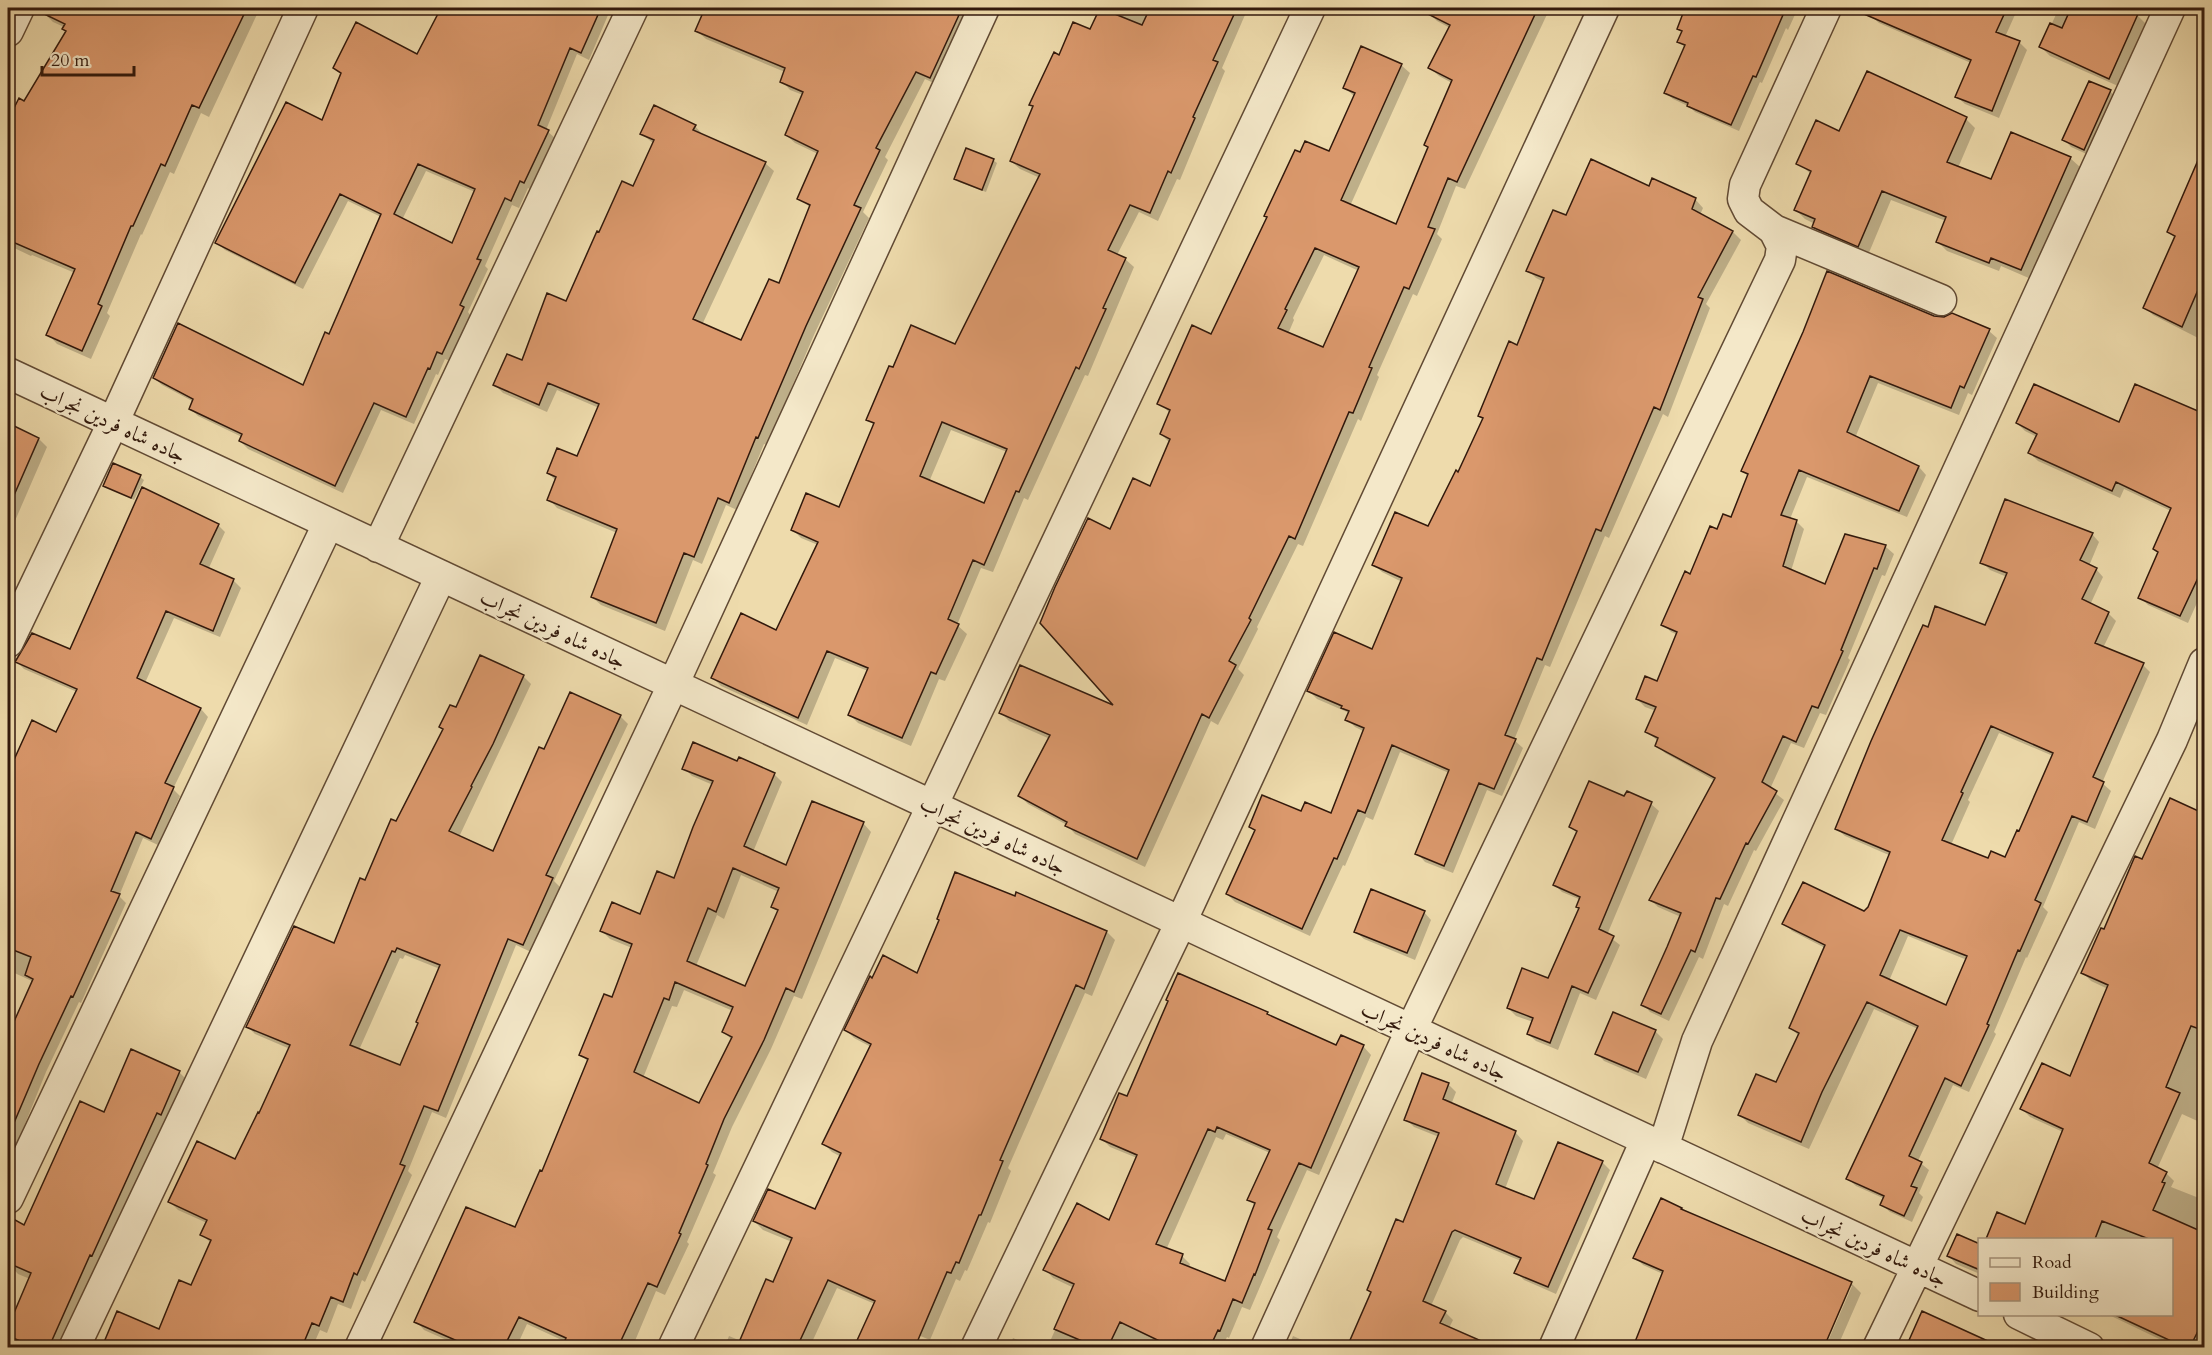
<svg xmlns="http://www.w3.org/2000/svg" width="2212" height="1355" font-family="Cardo,Amiri,serif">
<rect width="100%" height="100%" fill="#eedbac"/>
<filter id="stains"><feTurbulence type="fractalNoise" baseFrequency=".00333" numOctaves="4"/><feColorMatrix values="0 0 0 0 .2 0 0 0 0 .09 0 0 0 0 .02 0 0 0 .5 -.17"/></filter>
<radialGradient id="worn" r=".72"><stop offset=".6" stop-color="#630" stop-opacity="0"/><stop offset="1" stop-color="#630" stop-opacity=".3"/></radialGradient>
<path fill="#0003" fill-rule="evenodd" d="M46,8H260L209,117L201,113L174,174L170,172L142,235L141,234L107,313L110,316L91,359L57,344L48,334L75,273L32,255L31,256L8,245V123L20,100L24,103L67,31L64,27L53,22L43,12Z
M443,8L449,9L450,8H611L589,60L577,54L546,130L556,139L532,190L528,188L519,208L512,205L485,266L488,269L468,312L471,316L450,361L445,359L438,375L436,374L414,424L381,410L343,493L248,449L240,441L242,437L198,416L191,409L194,402L162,385L154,378L304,387L330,336L381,217L348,201L303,289L225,250L217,243L323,122L342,75L334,68L418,56ZM426,171L475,192L453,245L402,220Z
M707,8H970L938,85L925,79L885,157L888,160L863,212L869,218L814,335L767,445L764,444L737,510L726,505L702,564L693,560L665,631L601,605L592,597L617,533L557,508L549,499L556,481L548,473L578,458L599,408L557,390L547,412L503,393L495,385L522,362L567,302L600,234L634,188L654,144L642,134L695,126L703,135L765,163L774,171L702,325L742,342L780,285L811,208L799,198L818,154L795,143L786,135L803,95L790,90L782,81L785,72L706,39L697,31Z
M1102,8H1248L1222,68L1225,71L1180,180L1177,179L1158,221L1139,212L1117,255L1125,259L1134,267L1088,376L1085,375L1028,500L1024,498L993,572L981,568L957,625L967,634L945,681L939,679L911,746L858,723L850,715L868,671L835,658L807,725L721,686L713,678L777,632L818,545L801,538L793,530L839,508L874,425L868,419L893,369L956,346L1040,178L1020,169L1011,161L1034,107L1031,104L1059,57L1091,31ZM951,430L1007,452L985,505L929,482Z
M1431,8H1550L1465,189L1456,186L1437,234L1442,239L1417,296L1413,294L1377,375L1379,377L1361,421L1358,419L1303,546L1298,544L1257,627L1258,629L1238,669L1244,675L1218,725L1211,721L1145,867L1075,834L1067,825L1028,804L1020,796L1050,739L1009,721L1001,713L1118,709L1110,531L1151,488L1170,443L1161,434L1170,413L1159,403L1212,336L1268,218L1265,216L1301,154L1330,153L1355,97L1345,88L1401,65L1410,73L1350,206L1397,226L1429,148L1425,144L1452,83L1439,76L1430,68L1450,28L1437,21L1429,13ZM1324,255L1359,271L1324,349L1288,334L1294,320L1293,318Z
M1686,8H1713L1744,18L1748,8H1798L1788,30L1786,28L1762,83L1760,82L1739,131L1695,112L1690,107L1673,99L1666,93L1686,48L1679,42L1683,33L1678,29Z
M1874,8H2018L2005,37L2019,42L2027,50L1999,118L1965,104L1957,97L1971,63L1879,23L1871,16Z
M2059,8H2121L2137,15L2146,24L2118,86L2050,56L2041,47Z
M2110,91L2117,99L2091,156L2071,147L2064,139Z
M1966,119L1975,128L1958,168L1992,181L2070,158L2080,167L2031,279L2001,266L1999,271L1947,251L1938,242L1946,221L1891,200L1868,255L1823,236L1814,227L1815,224L1805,219L1796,210L1811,174L1798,163L1840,133Z
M2204,147V341L2153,315L2145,307L2176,239L2169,232Z
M993,160L997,163L986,192L959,182L956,178Z
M1650,188L1695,199L1703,208L1700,215L1733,232L1741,240L1706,304L1710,308L1668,417L1663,414L1609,538L1605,536L1550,667L1545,665L1514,740L1523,748L1502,796L1487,790L1453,873L1425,862L1417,853L1449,773L1400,752L1373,820L1366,817L1345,866L1343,865L1310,936L1235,902L1227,894L1256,832L1251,827L1302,813L1332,815L1365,732L1355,727L1347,719L1349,714L1347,712L1317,699L1309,691L1373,651L1402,582L1382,572L1373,564L1429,528L1459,474L1484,420L1480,415L1517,347L1544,282L1536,278L1528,270L1567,217Z
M8,308L12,313L8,322Z
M1952,314L1989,331L1997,338L1972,395L1968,393L1959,415L1878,383L1855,438L1919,467L1926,475L1907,517L1807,477L1790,519L1796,521L1804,529L1791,571L1826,585L1846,535L1886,547L1894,554L1885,576L1882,575L1848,658L1850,660L1826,715L1820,713L1804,748L1791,743L1770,789L1784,800L1756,851L1754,850L1728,906L1724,904L1703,959L1699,957L1669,1021L1650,1012L1643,1004L1681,917L1658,907L1651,900L1715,781L1665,753L1657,745L1658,741L1647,732L1656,711L1645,707L1637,699L1658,683L1678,635L1671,632L1663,624L1718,531L1732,519L1749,477L1742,470L1934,317L1944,319Z
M2204,409V587L2188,623L2148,605L2140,597L2159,553L2155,549L2171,511L2124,489L2120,498L2038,461L2030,453L2037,437L2025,431L2017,423L2119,424L2202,414Z
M8,425L39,439L47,447L8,537Z
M140,477L144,480L134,500L105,485Z
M218,525L225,532L208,570L233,580L241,588L220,637L174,618L145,683L201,709L208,717L173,789L180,796L158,845L143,838L119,896L126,903L81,1003L79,1002L46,1072L8,1166V1026L12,1028L34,982L8,970V776L33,722L57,734L77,692L24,669L17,662L71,651Z
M2092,534L2099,542L2089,566L2096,569L2103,577L2090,605L2108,613L2116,621L2103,648L2143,665L2150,672L2102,783L2111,791L2095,829L2079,822L2043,907L2048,912L2027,958L2026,957L1994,1032L1996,1034L1969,1092L1953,1085L1918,1161L1929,1170L1919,1193L1923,1197L1912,1222L1890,1212L1882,1205L1885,1199L1856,1186L1848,1179L1918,1029L1874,1009L1809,1149L1748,1123L1740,1115L1777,1084L1799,1036L1791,1028L1825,948L1792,931L1784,923L1865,913L1869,907L1891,856L1845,836L1837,829L1929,629L1986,627L2007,577L1990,570L1982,562ZM1999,733L2053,756L2020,833L2006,859L1989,860L1951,845L1970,802L1968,800ZM1908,936L1967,960L1947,1007L1889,981Z
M523,676L531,684L459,837L494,853L545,751L620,716L628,724L554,881L560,887L531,952L516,945L446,1118L432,1112L408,1171L412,1175L365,1282L362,1280L351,1309L338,1304L327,1333L320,1330L312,1348H104L118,1313L159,1331L192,1287L210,1242L202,1235L207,1223L178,1210L170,1202L236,1161L290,1049L255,1034L248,1027L334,945L444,730L441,727L456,709ZM405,955L440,969L401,1067L359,1050L400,958L403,959Z
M2204,711V732L2198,726Z
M738,763L774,774L782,782L753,852L786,867L863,823L871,832L802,999L794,996L771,1049L732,1127L713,1173L716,1175L687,1242L689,1244L665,1295L656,1291L632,1348H564L566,1342L527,1324L516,1348H459L460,1346L424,1330L416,1321L516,1229L542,1173L588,1062L581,1054L613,999L632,948L610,939L602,931L641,916L675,880L713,785L692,776L684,768ZM741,875L779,892L773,907L779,912L746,988L696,966L717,915L724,919ZM684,990L733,1011L724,1032L732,1040L699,1105L643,1078L672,1006L677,1007Z
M1628,793L1651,804L1659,811L1607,935L1620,945L1596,1000L1580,993L1558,1050L1536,1041L1528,1034L1533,1022L1516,1016L1508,1008L1549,980L1580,909L1581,900L1562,892L1555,885L1577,833L1571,827L1625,798Z
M2204,816V1124L2182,1114L2157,1169L2166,1173L2174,1181L2171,1187L2204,1200V1340L2201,1348H2178L2107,1314H2172V1240H1987L1998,1214L2026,1226L2063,1132L2030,1117L2022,1109L2070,1078L2108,989L2091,981L2083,973L2104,931L2143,861Z
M1424,912L1431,920L1415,960L1364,939L1356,932Z
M1107,932L1115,940L1092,996L1085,993L1008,1168L1011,1171L990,1223L988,1222L967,1271L965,1270L960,1281L956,1279L930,1340L918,1335L913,1348H856L875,1304L837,1288L813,1340L830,1348H724L729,1336L741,1341L774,1284L792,1242L763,1230L754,1221L816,1211L841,1157L832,1152L824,1144L871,1047L854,1038L846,1030L918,975Z
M1267,1013L1272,1019L1337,1047L1363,1046L1371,1055L1319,1175L1307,1170L1277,1237L1280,1240L1250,1310L1242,1307L1229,1338L1227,1337L1222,1348H1047L1074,1288L1053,1278L1045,1269L1110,1222L1137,1158L1110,1147L1102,1139L1128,1098ZM1226,1134L1270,1153L1249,1199L1255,1205L1225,1283L1189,1268L1190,1264L1182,1256L1166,1250L1216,1137L1223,1140Z
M1655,1031L1663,1039L1646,1079L1604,1061L1597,1053Z
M179,1072L192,1085L68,1348L19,1347L8,1335V1331L30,1279L18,1274L8,1263V1255L21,1225L25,1227L104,1114Z
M1448,1084L1456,1092L1451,1105L1516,1133L1523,1141L1505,1189L1535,1201L1602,1162L1610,1170L1556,1294L1524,1280L1516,1272L1521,1261L1463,1237L1460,1240L1431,1306L1445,1312L1453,1320L1449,1328L1491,1348H1343L1345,1343L1349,1345L1404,1224L1439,1137L1414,1127L1406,1119Z
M1681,1209L1765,1251L1722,1348H1634L1663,1274L1643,1265L1635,1257Z
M1980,1245V1274L1956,1264L1949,1256Z
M1800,1262L1851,1283L1861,1293L1837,1348H1825L1852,1286H1849L1822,1348H1762Z
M1923,1313L1998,1348H1907Z
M1293,1336L1321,1348H1288Z
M1013,1338L1036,1348H1009Z
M698,1339L714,1348H694Z"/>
<path fill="#da986c" stroke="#32190c" stroke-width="1.5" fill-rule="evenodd" d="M36,8H247L199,108L192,105L165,166L161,164L133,226H131L98,304L102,306L82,351L46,335L75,269L8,240V120L19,98L24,101L66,31L62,29L65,24L36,10Z
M441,8H601L581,53L570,48L538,125L549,130L524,183L520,181L511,201L505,198L477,259L481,260L460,305L464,307L442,354L437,352L430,369L428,368L406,417L374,403L335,486L239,441L242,434L189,409L193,399L153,378L178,323L303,385L325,332L329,334L381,214L340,194L295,283L215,243L286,102L322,120L341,73L333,68L356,22L417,54ZM418,164L475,189L452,243L394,214Z
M705,8H943L959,15L930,78L916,72L876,148L880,150L854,205L861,208L806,326L758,438L756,437L729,503L718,498L694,557L684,553L656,623L591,597L617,529L547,500L556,477L547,473L557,448L577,456L599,404L548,383L539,405L493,385L507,354L522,360L547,293L566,301L597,231L599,232L622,181L633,186L654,140L640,134L654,105L696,125L693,130L766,162L693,319L741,340L769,279L779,283L810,205L797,199L818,151L785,135L803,92L780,82L785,68L695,31Z
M1100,8L1142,25L1150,8H1237L1213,60L1218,62L1193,117L1195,118L1171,173L1168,171L1150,213L1130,205L1108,250L1126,258L1103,308L1106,309L1079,369L1076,367L1019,492L1016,491L984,565L973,560L948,619L959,624L936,674L931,672L902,738L848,715L868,668L827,651L798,718L711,678L741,613L776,630L818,542L791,530L806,493L839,507L874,423L866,420L889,366L893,367L911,325L955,344L1040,174L1010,161L1033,106L1029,105L1054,52L1059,55L1073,22L1090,29ZM942,422L1007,449L984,503L920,476Z
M1416,8H1538L1457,182L1448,178L1428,227L1435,229L1409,289L1404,287L1369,367L1372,368L1353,413L1349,412L1295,539L1289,536L1249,618L1251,620L1229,661L1236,665L1209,718L1202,714L1137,859L1065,826L1067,822L1018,796L1050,735L999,713L1020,665L1113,705L1040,623L1055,587L1088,518L1110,529L1133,478L1150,486L1170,439L1160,434L1170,410L1157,404L1192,325L1211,334L1267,217L1264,216L1295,150L1300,152L1305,141L1329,151L1355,93L1343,88L1361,46L1402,64L1341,200L1396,224L1428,147L1424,145L1452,80L1428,68L1450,25ZM1315,248L1359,267L1323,347L1278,328L1287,310L1285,309Z
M1685,8H1786L1756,77L1753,76L1731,125L1687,106L1688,103L1664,93L1685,45L1677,42L1682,31L1677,29Z
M1850,8H2007L1996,32L2020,41L1992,111L1955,97L1971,60Z
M2071,8H2123L2138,14L2109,79L2039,47L2050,23L2062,28Z
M1867,71L1967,117L1947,162L1991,179L2011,132L2071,157L2021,270L1991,258L1989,263L1936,242L1946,217L1882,191L1858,247L1812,227L1815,219L1794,210L1811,171L1796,164L1816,120L1839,131Z
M2089,81L2111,90L2084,150L2062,140Z
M2205,144V292L2198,290L2182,327L2143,308L2175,236L2167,232Z
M966,148L994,159L982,190L954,179Z
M1591,159L1649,186L1652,178L1696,198L1692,209L1733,231L1698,297L1703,299L1660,410L1654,407L1601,531L1596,529L1542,660L1537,658L1505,735L1516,739L1494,789L1479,783L1444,866L1415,854L1449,770L1392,745L1365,813L1358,810L1337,859L1334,858L1302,929L1226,894L1255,830L1249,827L1262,795L1301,811L1305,802L1331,813L1364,728L1345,720L1349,711L1341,708L1342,706L1307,691L1334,632L1372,649L1402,578L1372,565L1395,512L1428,526L1456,470L1458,472L1483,418L1478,416L1509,341L1517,345L1544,278L1526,271L1553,210L1566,215Z
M1827,271L1934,316L1944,317L1952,313L1990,329L1964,388L1960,386L1951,408L1870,376L1847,432L1919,466L1899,511L1799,470L1781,515L1797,520L1783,566L1825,584L1845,534L1886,545L1877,569L1874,568L1841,650L1843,651L1818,708L1812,706L1796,742L1783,736L1762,782L1777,791L1748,844L1746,843L1720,899L1716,898L1695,952L1691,950L1661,1014L1641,1005L1667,947L1681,913L1649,900L1715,778L1655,746L1658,738L1645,732L1656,707L1636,699L1645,676L1657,681L1677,632L1661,625L1685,571L1690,574L1710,526L1717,529L1723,514L1731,517L1748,474L1741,471L1803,332Z
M2034,384L2119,422L2135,384L2205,414V563L2180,616L2138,598L2158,552L2153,549L2171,508L2116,482L2112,491L2028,453L2037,434L2016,423Z
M8,423L39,438L8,509Z
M113,463L141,475L131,498L103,486Z
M142,487L219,524L200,564L234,579L213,631L166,611L137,678L201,708L165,783L174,787L151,839L136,832L111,891L120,894L73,997L71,996L39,1064L8,1137V1035L33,979L25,975L31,957L8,948V773L32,720L56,732L77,689L15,662L32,633L70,649Z
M2005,499L2093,533L2080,560L2097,568L2082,599L2109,612L2095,643L2144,663L2093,777L2104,782L2087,822L2072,816L2035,900L2041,903L2020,951L2018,950L1987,1024L1989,1025L1961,1086L1945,1078L1909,1156L1922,1162L1911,1186L1917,1188L1904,1216L1880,1205L1884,1196L1846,1179L1918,1026L1867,1002L1822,1092L1801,1142L1738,1115L1756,1074L1776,1082L1799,1033L1789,1028L1825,945L1782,924L1803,882L1864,911L1868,907L1890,852L1835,829L1871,741L1923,625L1928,627L1935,606L1985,625L2007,573L1980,563ZM1991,726L2053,753L2019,831L2017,830L2005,857L1991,851L1988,858L1942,840L1963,793L1961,792ZM1900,930L1967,956L1946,1005L1880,975Z
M480,655L524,675L493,744L471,786L472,787L449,831L493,851L539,747L544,749L570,692L621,715L546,875L553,878L523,945L508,939L438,1111L424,1106L400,1164L405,1166L357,1275L354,1273L343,1302L331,1297L319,1326L312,1323L302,1347H102L117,1311L159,1329L179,1280L191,1285L211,1240L200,1235L207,1220L168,1202L197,1141L235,1159L258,1112L259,1113L290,1045L246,1027L294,926L334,943L360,878L365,880L391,819L396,821L443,729L439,727L450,705L456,707ZM397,948L440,965L416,1022L418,1023L400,1065L350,1045L392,951L395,952Z
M693,742L737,761L739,757L775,773L744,846L786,865L812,801L864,822L794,992L786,988L764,1040L724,1119L706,1164L708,1165L679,1233L681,1234L657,1287L648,1283L618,1347H562L566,1338L519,1317L504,1347H471L414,1322L466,1207L515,1227L540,1170L542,1171L588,1059L579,1055L604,994L612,997L632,944L600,931L612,902L640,914L657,871L674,878L693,827L713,781L682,769ZM733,868L779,888L771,907L778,910L745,986L687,961L708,908L716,912ZM675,982L733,1007L722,1032L732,1037L699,1103L634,1072L664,998L669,1000Z
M1589,781L1624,796L1627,791L1652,802L1599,929L1614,936L1588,993L1572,986L1550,1043L1527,1034L1533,1018L1507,1008L1522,968L1548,978L1579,908L1576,907L1580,897L1553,885L1577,831L1569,827Z
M2170,798L2205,814V1031L2191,1026L2166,1087L2180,1093L2149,1163L2167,1172L2162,1182L2165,1183L2153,1210L2205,1233V1317L2190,1347H2184L2113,1314H2172V1239H2149L2102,1221L2095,1239H1986L1997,1212L2025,1224L2063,1129L2020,1109L2042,1063L2070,1076L2108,985L2081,973L2101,928L2104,929L2135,856L2142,859Z
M955,872L1015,896L1016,892L1107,931L1084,989L1076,985L1000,1160L1003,1161L981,1215H979L959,1263L956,1262L951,1273L947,1272L915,1347H854L875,1301L828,1280L797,1347H737L766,1279L773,1282L792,1238L753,1221L768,1189L815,1209L841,1153L822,1144L871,1044L844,1030L870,976L872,978L883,955L917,973L939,920L937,919Z
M1371,889L1425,911L1407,953L1354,932Z
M1178,973L1268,1012L1267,1014L1336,1045L1341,1035L1364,1045L1311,1168L1299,1163L1268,1229L1272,1230L1255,1275L1254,1274L1242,1303L1233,1299L1220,1331L1218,1330L1210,1347H1172L1120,1322L1108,1347H1096L1054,1329L1074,1284L1043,1270L1077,1203L1109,1220L1137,1155L1100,1139L1119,1093L1127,1096L1168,1001L1166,1000ZM1217,1127L1270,1150L1247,1200L1255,1203L1225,1281L1180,1263L1183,1254L1156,1244L1208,1129L1215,1132Z
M1613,1012L1656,1030L1638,1072L1595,1054Z
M131,1049L180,1071L161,1115L157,1113L92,1256L90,1255L49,1347H35L8,1336V1327L31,1273L8,1263V1216L24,1225L80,1101L104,1112Z
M1422,1073L1449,1083L1443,1099L1516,1131L1496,1184L1534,1199L1558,1142L1603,1161L1548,1287L1514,1273L1521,1258L1455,1230L1452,1232L1423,1301L1446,1311L1440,1323L1495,1347H1347L1371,1292L1367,1290L1396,1219L1403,1222L1439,1133L1404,1120Z
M1661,1198L1682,1208L1681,1209L1852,1282L1824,1347H1633L1663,1271L1633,1258Z
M1957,1234L1980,1244V1270L1947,1256Z
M1922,1311L2001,1347H1906Z"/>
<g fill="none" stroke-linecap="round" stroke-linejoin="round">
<g stroke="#614a34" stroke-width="33">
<path id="street" d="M8,31L19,8
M1774,230L1941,300
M8,373L1980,1296
M378,547L633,8
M8,642L113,423L303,8
M1663,1148L1697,1041L2170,8
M8,1198L328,524
M2019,1314L2089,1348
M74,1348L441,576
M360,1348L673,685L984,8
M673,1348L932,806L1310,8
M976,1348L1181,922L1604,8
M1266,1348L1411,1030L1780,260L1782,246L1774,230L1749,211L1743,199L1745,185L1826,8
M1554,1348L1646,1140
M1878,1348L2172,740L2204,663"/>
</g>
<use href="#street" stroke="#f4e8c9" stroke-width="30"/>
</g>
<g text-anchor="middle" stroke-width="4.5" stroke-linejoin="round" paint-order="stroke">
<g font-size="21" fill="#32190c" stroke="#f4e8c9">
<text transform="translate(113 423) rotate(25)" y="7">جاده شاه فردین نجراب</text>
<text transform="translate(553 629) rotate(25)" y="7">جاده شاه فردین نجراب</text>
<text transform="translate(993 835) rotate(25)" y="7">جاده شاه فردین نجراب</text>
<text transform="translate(1434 1041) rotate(25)" y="7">جاده شاه فردین نجراب</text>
<text transform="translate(1874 1247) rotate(25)" y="7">جاده شاه فردین نجراب</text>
</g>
</g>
<rect width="2212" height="1355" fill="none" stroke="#eedbac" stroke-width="30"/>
<rect x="9" y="9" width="2194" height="1337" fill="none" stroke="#32190c" stroke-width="3"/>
<rect x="15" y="15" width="2182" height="1325" fill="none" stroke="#32190c" stroke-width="1.5"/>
<rect x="1978" y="1238" width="195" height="78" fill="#f4e8c9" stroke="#a6957d" stroke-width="1.5"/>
<rect x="1990" y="1258" width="30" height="9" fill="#f4e8c9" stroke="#a6957d" stroke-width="1.5"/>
<text x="2032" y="1268" font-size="18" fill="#32190c">Road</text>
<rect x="1990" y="1283" width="30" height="18" fill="#da986c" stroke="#a6957d" stroke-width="1.5"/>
<text x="2032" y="1298" font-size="18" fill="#32190c">Building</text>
<path d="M42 66v9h92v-9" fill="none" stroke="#32190c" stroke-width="3"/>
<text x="51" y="66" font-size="18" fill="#32190c" stroke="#f4e8c9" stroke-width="4.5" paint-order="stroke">20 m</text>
<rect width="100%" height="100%" filter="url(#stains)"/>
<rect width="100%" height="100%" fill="url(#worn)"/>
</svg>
